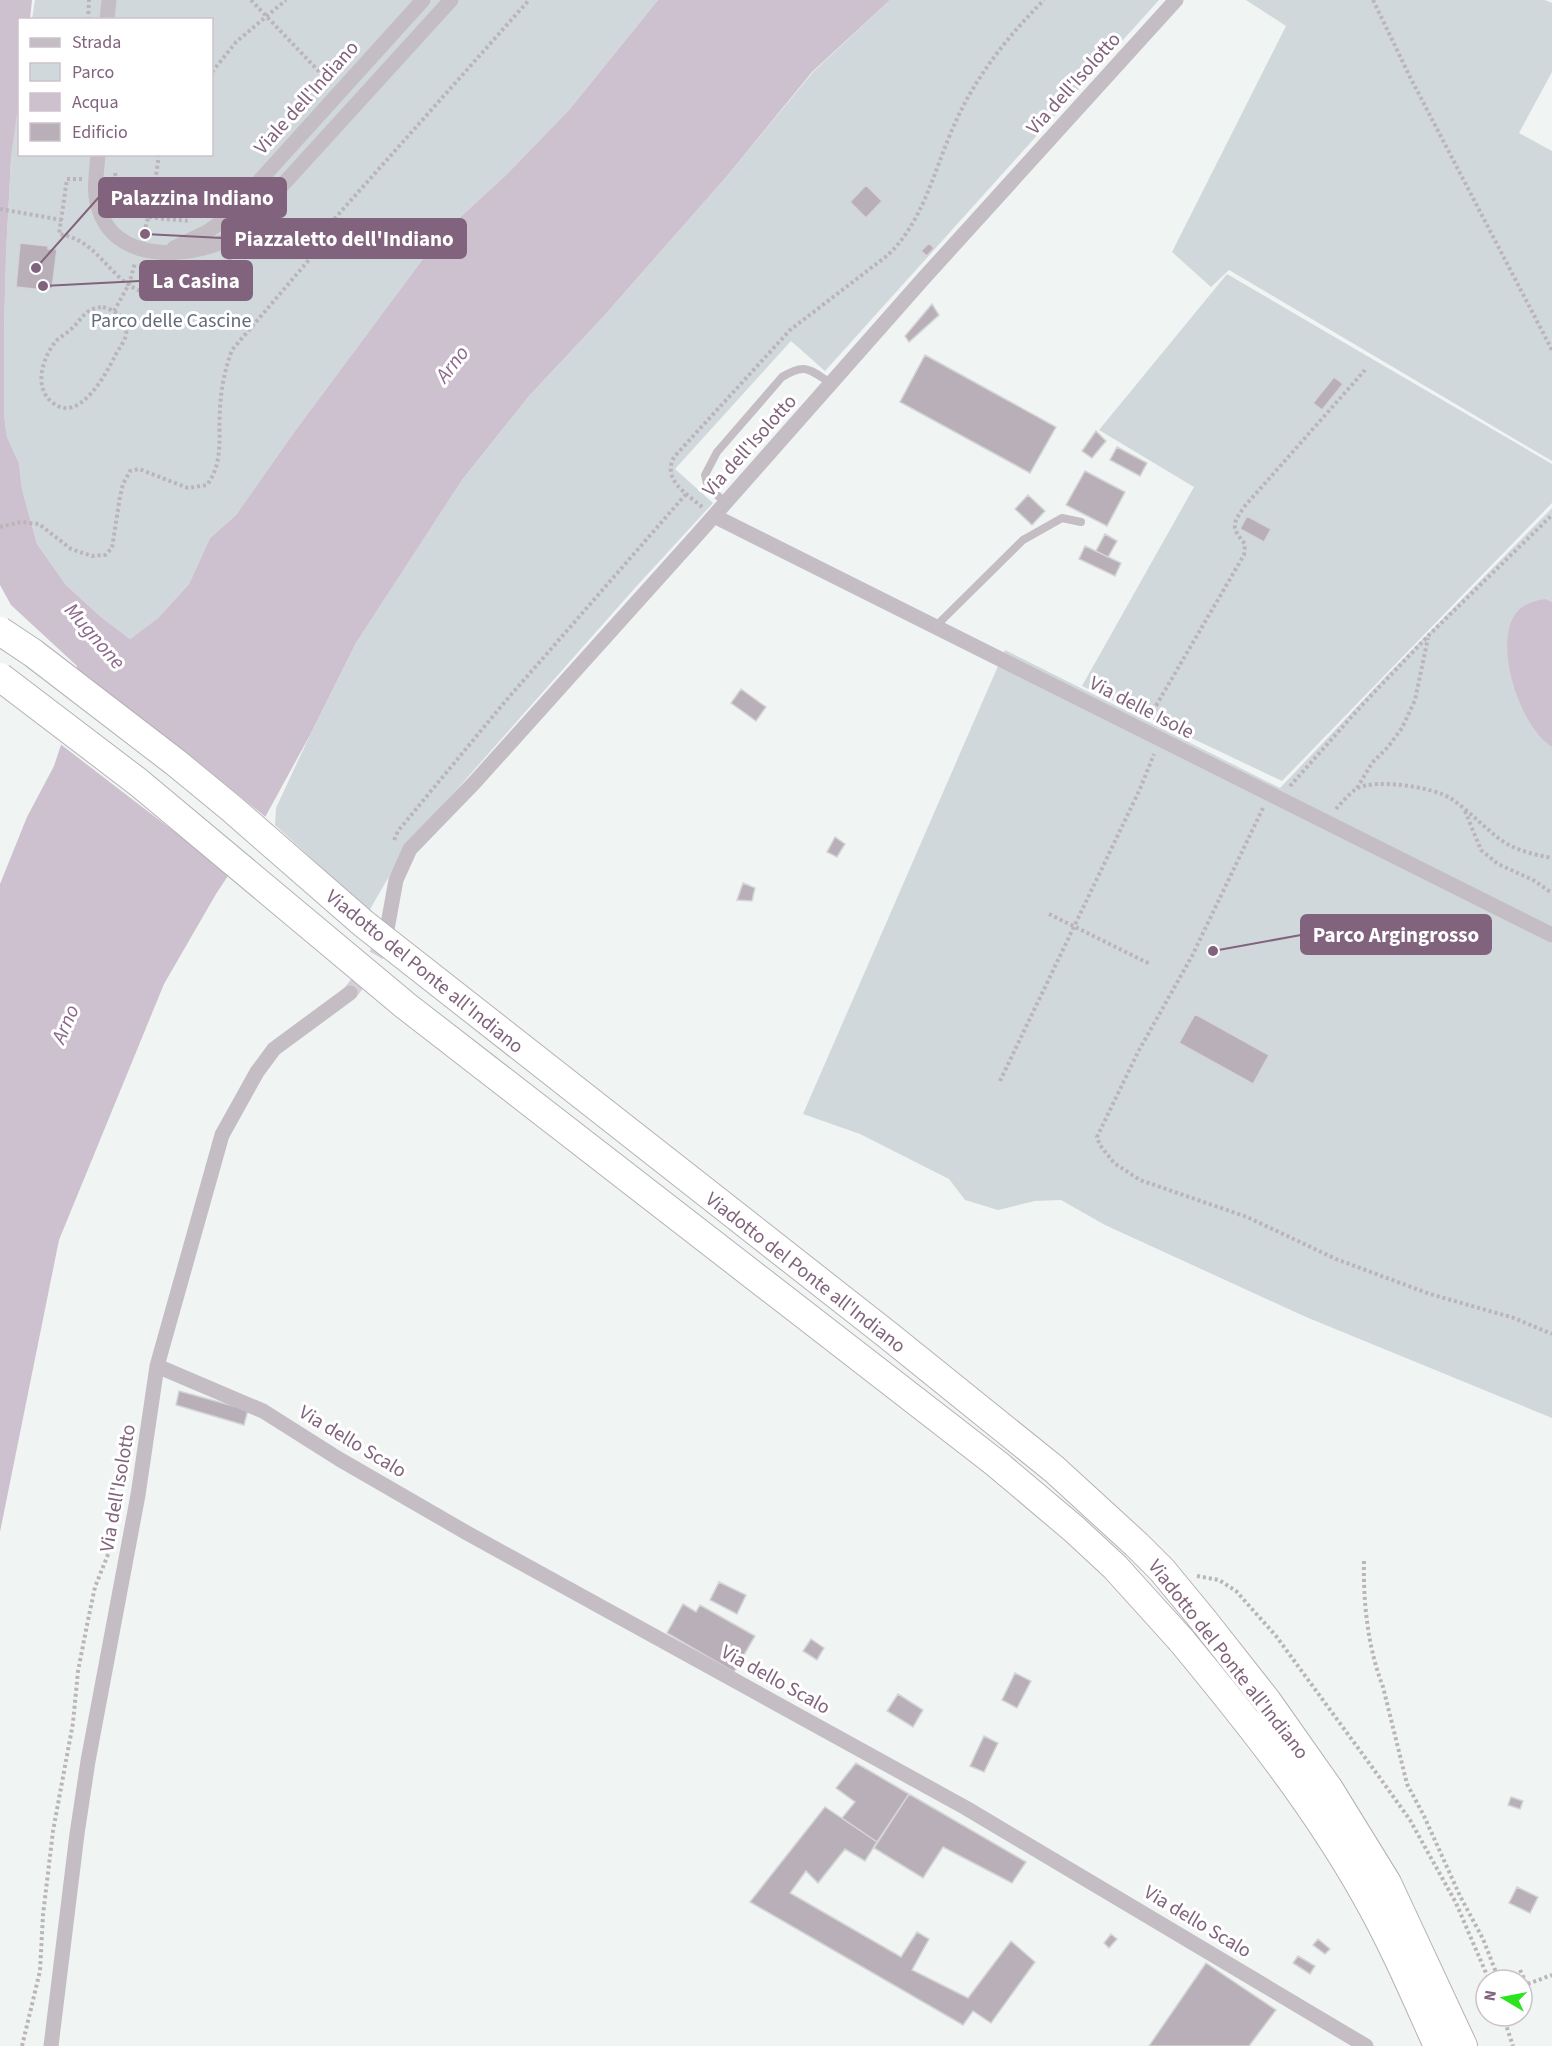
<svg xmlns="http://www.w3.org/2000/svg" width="1552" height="2046" font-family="'Source Sans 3',sans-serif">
<rect width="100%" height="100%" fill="#f0f4f3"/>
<path fill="#d1d8db" d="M35,0H658L569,110L506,175L440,236L295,431L236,515L210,538L189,584L158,618L130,639L101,617L66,585L37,544L22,489L19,463L7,437L4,415V332L6,254L11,159L19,97L20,154H212V20L32,19Z
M890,0H1159L825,371L791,341L675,469L713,503L634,589L406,847L369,911L275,825L276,808L310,735L356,643L462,480L529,396L603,317L727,176L813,72Z
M1246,0H1545L1552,3V72L1519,133L1552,151V461L1229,270L1211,287L1172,252L1286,26Z
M1227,274L1552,464V503L1282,781L1082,686L1194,487L1099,430Z
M1552,508V1418L1306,1317L1105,1225L1061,1200L1035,1201L998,1210L965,1200L949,1179L860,1134L803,1114L1005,650L1280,788L1387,675Z"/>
<path fill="#cec1cf" d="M0,0H32L30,19L20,20V92L11,159L6,254L4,332V415L7,437L19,463L22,489L37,544L66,585L101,617L130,639L158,618L189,584L210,538L236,515L295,431L440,236L506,175L569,110L658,0H890L812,72L727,176L603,317L529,396L462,480L356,643L310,735L257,832L216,894L164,984L59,1240L0,1532V884L27,817L54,766L78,694L77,666L11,605L0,585Z
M1545,599L1552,602V747C1521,728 1494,649 1514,616C1520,605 1533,601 1545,599Z"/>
<path fill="#f0f4f3" d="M70,664L192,757L268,819L245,856L215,863L59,743L75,694Z"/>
<path fill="#b9afb9" stroke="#d3d5d4" stroke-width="1.5" d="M866,185L882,201L866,218L850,202Z
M20,243L48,246V249H57L52,289L43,288V290L16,287Z
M929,243L934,248L927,256L921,251Z
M932,304L939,315L909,342L905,336Z
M925,355L1056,427L1030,473L900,402Z
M1334,377L1343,384L1322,410L1313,403Z
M1096,431L1106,441L1092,458L1082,451Z
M1117,447L1147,463L1140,476L1110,460Z
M1085,471L1125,492L1107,526L1066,505Z
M1028,495L1045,511L1032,525L1015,509Z
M1247,516L1271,529L1264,542L1240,529Z
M1105,534L1117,541L1108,557L1096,551Z
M1085,546L1121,563L1115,576L1079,559Z
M741,689L766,707L756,721L731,703Z
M835,837L845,844L837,857L827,852Z
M743,883L755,888L752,901L737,900Z
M1195,1014L1269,1055L1253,1084L1179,1043Z
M179,1391L248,1410L244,1425L176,1405Z
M719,1582L746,1595L737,1614L710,1600Z
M683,1604L696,1612L700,1605L755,1636L734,1672L667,1633Z
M811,1639L824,1648L817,1660L803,1651Z
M1015,1673L1031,1681L1017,1708L1002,1700Z
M898,1694L923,1710L913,1727L887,1711Z
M984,1736L998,1743L984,1772L970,1766Z
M856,1763L909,1794L877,1842L842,1818L855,1802L836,1788Z
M909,1794L1026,1862L1012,1883L943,1847L923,1878L874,1848Z
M1511,1797L1523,1801L1520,1809L1508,1805Z
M825,1807L877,1842L865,1861L845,1849L818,1883L806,1871L790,1893L901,1957L917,1932L929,1939L912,1970L968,1998L1011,1941L1035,1962L991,2023L973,2011L963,2025L750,1902Z
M1517,1887L1538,1897L1530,1913L1509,1903Z
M1111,1934L1117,1939L1109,1948L1104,1943Z
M1318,1939L1330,1949L1325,1954L1313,1945Z
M1298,1956L1315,1966L1310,1974L1293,1963Z
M1206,1963L1276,2010L1249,2046H1149Z"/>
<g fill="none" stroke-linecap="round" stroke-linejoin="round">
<path stroke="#d4d0d6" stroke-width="15" stroke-dasharray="15 8" stroke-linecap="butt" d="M350,993C365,974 377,957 386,935"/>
<g stroke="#b7b0b6" stroke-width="30">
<path id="highway" d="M1204,1621L1267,1701L1329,1789L1387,1883L1463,2046
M1181,1640C1248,1721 1313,1802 1365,1894C1393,1943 1415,1995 1438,2046"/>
</g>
<path stroke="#bbb5ba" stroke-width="4" stroke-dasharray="3 3" stroke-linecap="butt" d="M251,0L329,82
M1373,0L1410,77L1552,350
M88,20L89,0
M212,72L236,42L286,0
M115,173C122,223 151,217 191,221
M82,179H67L59,234C88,239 98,257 118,276C159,315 201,286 234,256
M0,209L62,220
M144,233L157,184L156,176L159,154
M256,239C284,244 305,238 329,225L529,0
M103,307C113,310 124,315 126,327C128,339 120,346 115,356C106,374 79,424 53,403C33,388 42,358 56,341C60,337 66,334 70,330C83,319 84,308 103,307Z
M114,311L129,284L135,263
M702,507C686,493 662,480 674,457L790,330L888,255C923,221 933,174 952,130C973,80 1006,38 1044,0
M0,527L21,522L39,524L71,549L92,556L105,555L112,548L120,497L123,484L130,471L139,469L188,488L207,485C224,462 218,436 220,409C221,388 225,369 232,350L314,254L329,225
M1150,716L1244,555L1245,544C1231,527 1232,525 1244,507L1365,370
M1290,786L1363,704L1429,635L1552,515
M1357,788L1372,763L1388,747L1402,728L1415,700L1428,638
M1263,808L1192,956L1138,1052L1097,1137L1100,1145L1114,1163L1140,1180L1247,1217L1336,1259L1430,1294L1514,1318L1552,1334
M1336,809C1342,802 1349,794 1356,789C1374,778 1433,787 1450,798C1470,811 1485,829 1504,842C1518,851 1536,855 1552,858
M1465,811L1481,850L1498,864L1533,880L1552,893
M394,840L398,831L503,704L687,493
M1049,914L1150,964
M1000,1081L1140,789L1154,754
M1364,1561C1363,1603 1368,1648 1383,1687L1407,1784L1424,1816L1460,1896L1483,1939L1499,1980
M1197,1576L1219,1580L1236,1591L1276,1636L1380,1778L1410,1820L1456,1903L1489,1980
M1520,1970L1526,1983
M1522,1986L1552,1975
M1503,2016L1513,2046
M22,2046L40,1971L43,1915L53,1831L73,1723L78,1671L88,1620L95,1587L109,1552"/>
<path stroke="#c4bdc3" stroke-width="8" d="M726,503L708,487L705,475L717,452L782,377C806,362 809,370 831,383
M936,626L1023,540L1062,518L1081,522"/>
<path stroke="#c4bdc3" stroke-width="15" d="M107,20L109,0
M98,154C97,171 93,190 98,206C114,266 194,259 237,235L451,0
M174,248L207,232L225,219L423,0
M714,516L1552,935
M386,935L396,880L410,849L474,783L697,535L923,279L1176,0
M157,1366L263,1411L339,1459L467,1533L966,1808L1366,2046
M51,2046L77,1834L88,1761L138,1495L157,1366L222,1135L257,1072L274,1049L350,993"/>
<use href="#highway" stroke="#fff" stroke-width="28"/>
<g stroke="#b7b0b6" stroke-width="30" stroke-linecap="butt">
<path id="highway-bridge" d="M0,631L33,653L175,762L231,808L364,924L889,1336L1054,1469L1137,1545L1162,1570L1204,1621
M0,677L138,782L406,1006L997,1464L1074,1529L1115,1567L1181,1640"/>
</g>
<use href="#highway-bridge" stroke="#fff" stroke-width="28"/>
</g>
<g text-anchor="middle" stroke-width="6" stroke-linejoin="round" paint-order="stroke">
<g font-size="20" fill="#81637d" stroke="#fff">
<text transform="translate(1073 83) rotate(-48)" y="7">Via dell'Isolotto</text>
<text transform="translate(306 97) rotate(-48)" y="7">Viale dell'Indiano</text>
<text transform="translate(749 445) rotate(-48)" y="7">Via dell'Isolotto</text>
<text transform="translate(1142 707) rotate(27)" y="7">Via delle Isole</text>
<text transform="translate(425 971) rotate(39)" y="7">Viadotto del Ponte all'Indiano</text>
<text transform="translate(806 1272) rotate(38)" y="7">Viadotto del Ponte all'Indiano</text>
<text transform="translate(353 1441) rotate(31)" y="7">Via dello Scalo</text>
<text transform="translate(117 1488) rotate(-80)" y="7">Via dell'Isolotto</text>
<text transform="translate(1229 1659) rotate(52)" y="7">Viadotto del Ponte all'Indiano</text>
<text transform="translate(776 1679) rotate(29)" y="7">Via dello Scalo</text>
<text transform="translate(1198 1921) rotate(31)" y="7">Via dello Scalo</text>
</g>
<g font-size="20" fill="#616d78" stroke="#fff">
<text x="171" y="327">Parco delle Cascine</text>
</g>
<g font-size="21" font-style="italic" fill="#8c678c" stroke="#fff">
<text transform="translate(452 364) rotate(-52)" y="7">Arno</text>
<text transform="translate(95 636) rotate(49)" y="7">Mugnone</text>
<text transform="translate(65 1024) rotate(-67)" y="7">Arno</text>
</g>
</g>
<path fill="none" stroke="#81637d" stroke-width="2" d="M36 268L99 197M145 234L222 238M43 286L140 281M1213 951L1301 935"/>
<g fill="#81637d" stroke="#fff" stroke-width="2">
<circle cx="36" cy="268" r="6"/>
<circle cx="145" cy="234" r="6"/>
<circle cx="43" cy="286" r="6"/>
<circle cx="1213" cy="951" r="6"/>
</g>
<g fill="#81637d" stroke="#81637d" stroke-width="2">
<rect x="99" y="178" width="187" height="39" rx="6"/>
<rect x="222" y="219" width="244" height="39" rx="6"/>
<rect x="140" y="261" width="112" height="39" rx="6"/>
<rect x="1301" y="915" width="190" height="39" rx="6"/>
</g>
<g font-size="21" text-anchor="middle" font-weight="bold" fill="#fff">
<text x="192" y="205">Palazzina Indiano</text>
<text x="344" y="246">Piazzaletto dell'Indiano</text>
<text x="196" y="288">La Casina</text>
<text x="1396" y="942">Parco Argingrosso</text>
</g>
<rect x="18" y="18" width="195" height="138" fill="#ffffff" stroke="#cdc1cb" stroke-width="1.5"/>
<rect x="30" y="38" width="30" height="9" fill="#c4bdc3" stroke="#cdc1cb" stroke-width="1.5"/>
<text x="72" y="48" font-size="18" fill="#81637d">Strada</text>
<rect x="30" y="63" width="30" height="18" fill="#d1d8db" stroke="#cdc1cb" stroke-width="1.5"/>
<text x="72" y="78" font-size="18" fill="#81637d">Parco</text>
<rect x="30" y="93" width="30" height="18" fill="#cec1cf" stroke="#cdc1cb" stroke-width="1.5"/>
<text x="72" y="108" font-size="18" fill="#81637d">Acqua</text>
<rect x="30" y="123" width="30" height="18" fill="#b9afb9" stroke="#cdc1cb" stroke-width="1.5"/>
<text x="72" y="138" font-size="18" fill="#81637d">Edificio</text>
<g transform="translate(1504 1998) rotate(280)"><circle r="28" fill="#ffffff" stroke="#cdc1cb" stroke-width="1.5"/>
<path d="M0-4.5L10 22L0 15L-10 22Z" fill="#2be41f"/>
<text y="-9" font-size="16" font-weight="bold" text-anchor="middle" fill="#81637d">N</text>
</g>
</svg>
